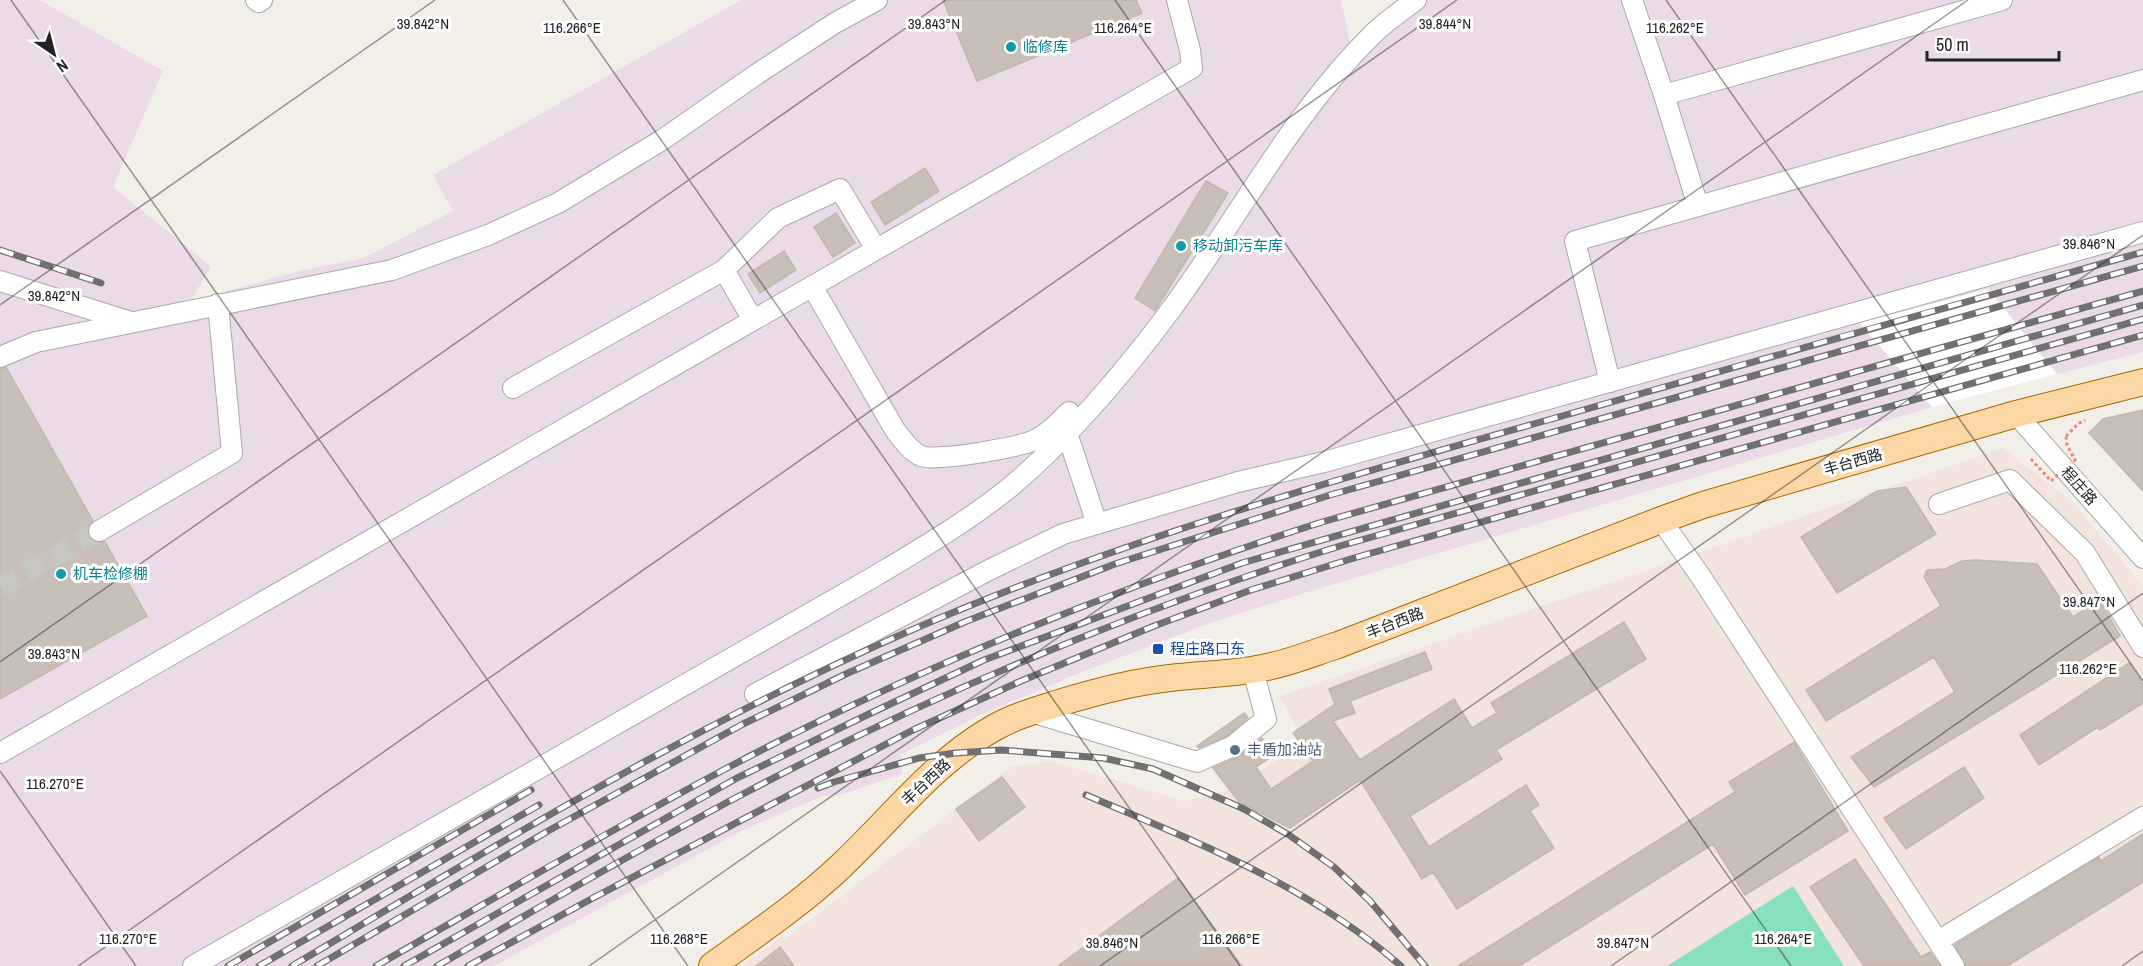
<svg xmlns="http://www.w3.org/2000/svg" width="2143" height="966" font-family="'Archivo Narrow','Noto Sans SC',sans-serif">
<rect width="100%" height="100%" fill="#f2efe9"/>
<path fill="#ebdbe8" d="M0,0H40L163,71L113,187L209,265L210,269L190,301L303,270L364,258L453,211L433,175L741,0H1341L1350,43L1405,0H2143V352L2057,374L1988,289L1860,324L1932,407L1311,591L1213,622L1077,674L978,716L902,754V774L840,795L823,796L745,829L494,966H0Z"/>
<path fill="#f3e3dd" d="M2003,448L2072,502L2143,586V966H742L782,936L785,939L1011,767L1051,761L1185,801L1230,790L1304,743L1280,696Z"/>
<path fill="#88e0be" d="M1793,886L1844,966H1667Z"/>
<path fill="#fff" d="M1988,289L2057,374L1932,407L1860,323Z"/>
<path fill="#c7bfb8" stroke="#c4b6ab" stroke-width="1.5" d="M943,0H1136L1142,13L977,81Z
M925,168L939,191L885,225L871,202Z
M1206,181L1228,193L1155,311L1135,298Z
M836,213L855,243L833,257L814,227Z
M784,251L796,270L760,293L748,274Z
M6,367L93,521L88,526V537L94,542H105L147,616L0,699V369Z
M2143,410V491L2089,433L2103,419Z
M1906,487L1936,534L1837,593L1801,537L1877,491Z
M1975,560L2037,564L2073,617L2100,600L2120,636L1874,787L1851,757L1955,692L1934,657L1826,721L1806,690L1941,606L1924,577L1927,570L1945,569L1962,561Z
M1624,622L1646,659L1496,750L1502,759L1410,816L1429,847L1526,785L1539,805L1530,811L1554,848L1457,909L1433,872L1422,879L1360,780L1290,828L1239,802L1213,768L1238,757L1262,738L1274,755L1256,767L1271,789L1313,761L1293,733L1335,704L1329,689L1425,652L1432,669L1350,701L1355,713L1333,721L1360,760L1454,699L1472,728L1497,713L1491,703Z
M2129,663L2143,684V703L2100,730L2098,727L2039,765L2020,735Z
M1244,713L1248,718L1227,736L1199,748L1197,746Z
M1794,742L1848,831L1745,895L1713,844L1519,966H1458L1735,792L1729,782Z
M1964,767L1984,798L1906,849L1884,818Z
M1002,777L1025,807L979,841L956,809Z
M2143,834V882L2007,966H1966L1955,945L2099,857L2101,861Z
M1855,859L1921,957L1930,952L1940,966H1864L1810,887Z
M1178,878L1242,966H1058Z
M780,947L794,966H756Z"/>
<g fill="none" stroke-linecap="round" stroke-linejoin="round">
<path stroke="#c8c6c1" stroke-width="20" stroke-dasharray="20 10" stroke-linecap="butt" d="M0,587L99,531"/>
<g stroke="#a9a9a9" stroke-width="22">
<path id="minor" d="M256,0L259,2L262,0
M1632,0L1664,95L1698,206
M1664,95L2002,0
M724,270L753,320
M0,281L128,321
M812,286L895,430C901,438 911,452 921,456C938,462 1021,447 1037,439C1050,432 1059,422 1069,412
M0,357L36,342L392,270L488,235L558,203L662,140L757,74L835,23L877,0
M1610,382L1575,241L2143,80
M513,388L724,270L778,218L840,189L876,249
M2016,414L2143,558
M1067,433L1097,524
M1939,504L2010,480L2085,553L2143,647
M1661,520L1701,577L1954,966
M99,531L232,453L218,304
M755,694L987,571L1063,534L1238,482L1324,462L2143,232
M1031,712L1197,762L1233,746L1266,719L1253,670
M0,753L1192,68L1190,50L1177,0
M1938,941L2143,817
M193,966L877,575C922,548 968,521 1009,488C1070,437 1123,374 1170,311C1237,220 1290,117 1370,37C1383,23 1400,12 1416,0"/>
</g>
<g stroke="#a06b00" stroke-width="28">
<path id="major" d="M712,966C756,934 802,903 841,866C890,820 933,763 992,729C1012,717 1037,710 1059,703C1095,692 1132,682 1170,678C1197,675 1224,674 1251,670C1281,666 1310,654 1338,645L1661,520L1703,505L2016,414L2143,382"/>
</g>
<path stroke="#fa8072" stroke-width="3" stroke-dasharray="3 3" stroke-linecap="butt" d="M2066,436L2078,424L2085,420"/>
<use href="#minor" stroke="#fff" stroke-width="20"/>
<use href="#major" stroke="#fcd6a4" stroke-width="26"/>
<g stroke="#707070" stroke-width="7">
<path id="rail" d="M0,250L101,283
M818,788L834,782L919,758L956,753L1001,750L1103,758L1153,769L1244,809L1289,835L1334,867L1370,901L1425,966
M1086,795C1196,842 1310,886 1401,966
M228,966L531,790
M259,966L539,805
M292,966C510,837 728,704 964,608C1156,530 1355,474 1555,418C1751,362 1947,307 2143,252
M317,966L548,831L743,724L848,673L967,621L1115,564L1330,495L2143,266
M376,966C493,899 610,830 729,767C918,667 1119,587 1322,522L2143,291
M404,966L737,778L869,714L984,660L1242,563L2143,305
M437,966C539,908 640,848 743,794C934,693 1134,610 1340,546L2143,319
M468,966L593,898L913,730L1021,681L1154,626L1251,590L1354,558L2143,335"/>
</g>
<use href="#rail" stroke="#fff" stroke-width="4.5" stroke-dasharray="14" stroke-linecap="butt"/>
<path stroke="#fa8072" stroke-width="3" stroke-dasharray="3 3" stroke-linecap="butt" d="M2031,459L2051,481L2075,460L2067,445L2066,436"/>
</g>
<path fill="none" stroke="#222" stroke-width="1.5" stroke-opacity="0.45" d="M11,0L688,966M563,0L1240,966M1115,0L1791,966M1666,0L2143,681M0,305L435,0M0,662L946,0M0,771L136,966M78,966L1457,0M589,966L1968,0M1100,966L2143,235M1611,966L2143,593M2122,966L2143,951"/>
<g fill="#0f9aa8" stroke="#fff" stroke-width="2">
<circle cx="1011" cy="47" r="6"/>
<circle cx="1181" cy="246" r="6"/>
<circle cx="61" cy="574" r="6"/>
</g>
<rect fill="#1a4fb4" stroke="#fff" stroke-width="2" x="1152" y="643" width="12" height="12" rx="3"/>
<circle fill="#5c6f8a" stroke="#fff" stroke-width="2" cx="1235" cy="750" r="6"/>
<g text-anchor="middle" stroke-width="6" stroke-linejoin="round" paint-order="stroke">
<g font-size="15" fill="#0d838f" stroke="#fff" text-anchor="start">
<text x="1023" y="52">临修库</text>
<text x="1193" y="251">移动卸污车库</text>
<text x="73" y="579">机车检修棚</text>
</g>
<g font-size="15" fill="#222" stroke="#fff">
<text transform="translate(1853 462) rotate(-16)" y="5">丰台西路</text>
<text transform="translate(2079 486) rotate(48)" y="5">程庄路</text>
<text transform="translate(1395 623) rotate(-21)" y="5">丰台西路</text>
<text transform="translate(926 782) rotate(-43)" y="5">丰台西路</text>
</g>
<g font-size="15" fill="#164399" stroke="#fff" text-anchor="start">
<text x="1170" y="654">程庄路口东</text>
</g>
<g font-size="15" fill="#4e5e75" stroke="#fff" text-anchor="start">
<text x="1247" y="755">丰盾加油站</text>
</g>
</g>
<g font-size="15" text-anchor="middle" fill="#222" stroke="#fff" stroke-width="6" stroke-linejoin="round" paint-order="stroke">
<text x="423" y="29">39.842°N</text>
<text x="934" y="29">39.843°N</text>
<text x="1445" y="29">39.844°N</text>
<text x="572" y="33">116.266°E</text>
<text x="1123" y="33">116.264°E</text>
<text x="1675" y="33">116.262°E</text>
<text x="2089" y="249">39.846°N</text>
<text x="54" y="301">39.842°N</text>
<text x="2089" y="607">39.847°N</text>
<text x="54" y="659">39.843°N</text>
<text x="2088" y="674">116.262°E</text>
<text x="55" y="789">116.270°E</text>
<text x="128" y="944">116.270°E</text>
<text x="679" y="944">116.268°E</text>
<text x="1231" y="944">116.266°E</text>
<text x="1783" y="944">116.264°E</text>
<text x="1112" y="948">39.846°N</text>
<text x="1623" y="948">39.847°N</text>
</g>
<g transform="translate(54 54) rotate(145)" stroke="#ffffff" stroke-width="4.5" paint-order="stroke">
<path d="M0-4.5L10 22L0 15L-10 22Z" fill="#222222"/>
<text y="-9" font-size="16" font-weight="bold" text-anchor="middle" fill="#222222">N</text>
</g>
<path d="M1927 51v9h132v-9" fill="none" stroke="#222222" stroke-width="3"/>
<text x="1936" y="51" font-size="18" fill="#222222" stroke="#ffffff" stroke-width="4.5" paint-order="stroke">50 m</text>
</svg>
